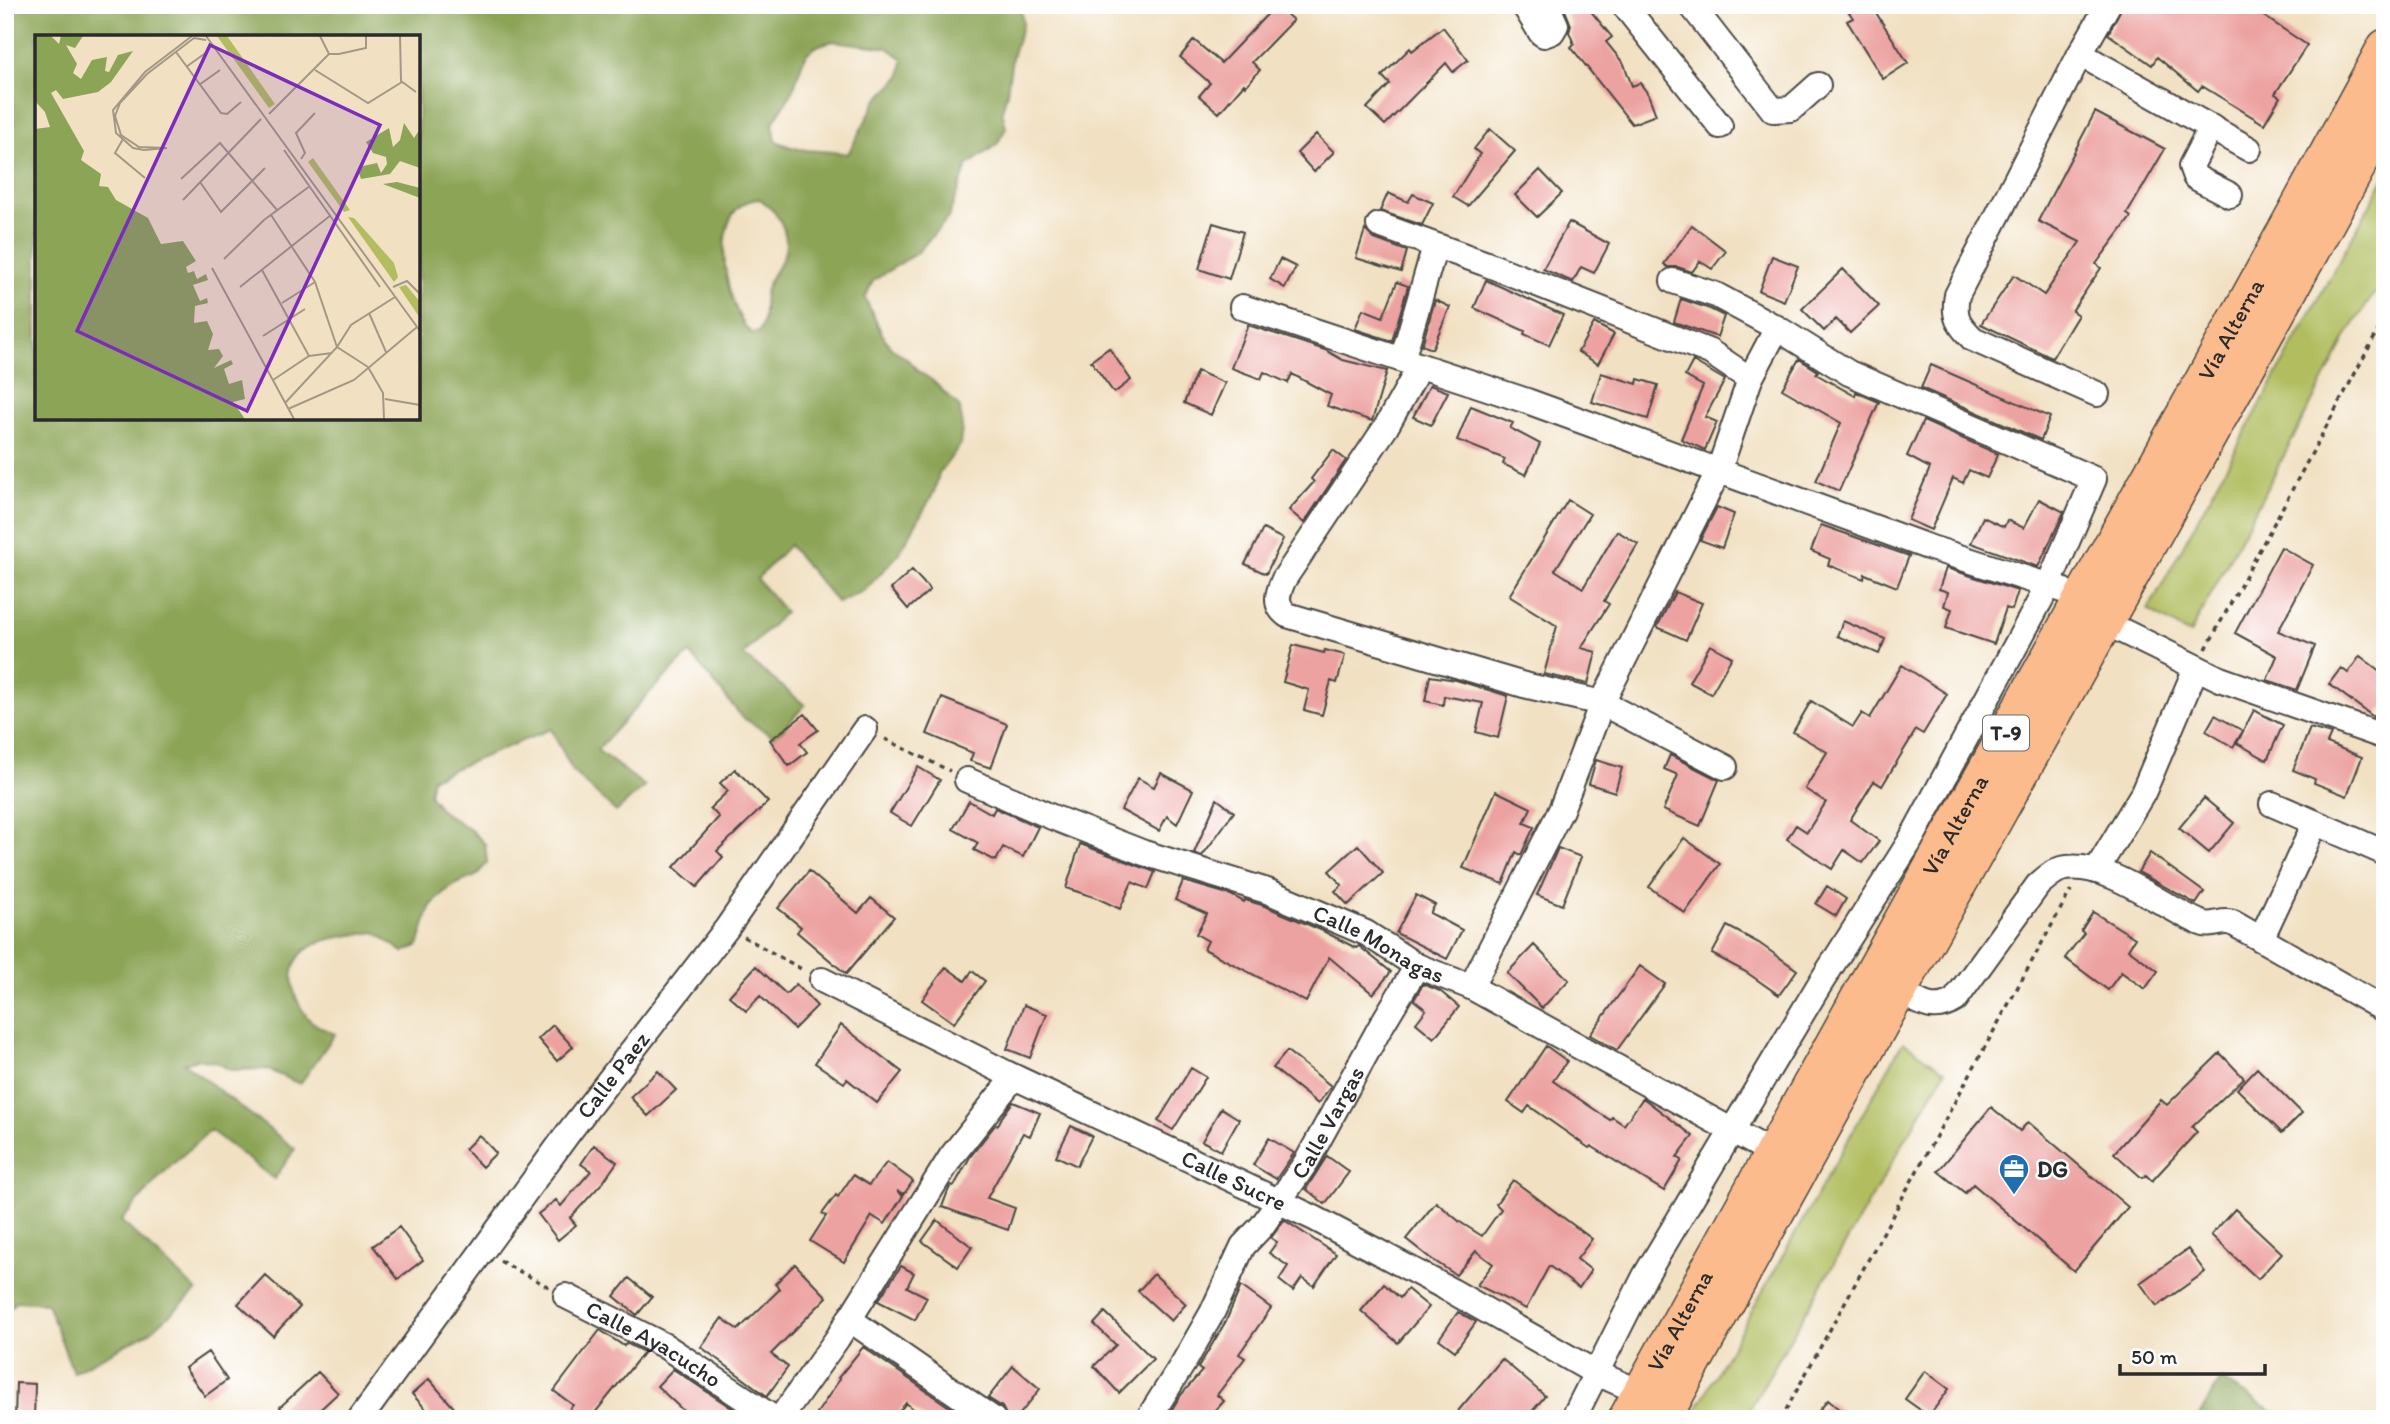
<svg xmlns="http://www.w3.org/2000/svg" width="2390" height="1424" font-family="Itim,sans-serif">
<rect width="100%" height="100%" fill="#fff"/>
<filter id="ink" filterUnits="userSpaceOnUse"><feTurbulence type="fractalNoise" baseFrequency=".0143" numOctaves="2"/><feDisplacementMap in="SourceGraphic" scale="14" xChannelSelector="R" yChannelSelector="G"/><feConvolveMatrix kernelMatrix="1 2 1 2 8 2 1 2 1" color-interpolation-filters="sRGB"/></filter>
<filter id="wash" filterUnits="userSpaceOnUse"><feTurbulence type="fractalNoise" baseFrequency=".00686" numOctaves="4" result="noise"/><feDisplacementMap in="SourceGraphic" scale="28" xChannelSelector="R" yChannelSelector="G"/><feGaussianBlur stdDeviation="1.57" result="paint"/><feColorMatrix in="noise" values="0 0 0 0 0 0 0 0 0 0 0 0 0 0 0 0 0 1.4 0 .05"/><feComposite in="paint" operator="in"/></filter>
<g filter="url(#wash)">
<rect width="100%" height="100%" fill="#f1e0c1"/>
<path fill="#b1bd5f" stroke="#6e7445" stroke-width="2" d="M2385,177V277L2349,332L2190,634L2148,610Z
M1903,1042L1945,1071L1744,1419H1691Z"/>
<path fill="#8ca456" stroke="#5c6840" stroke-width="2" fill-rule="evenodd" d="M5,5H1020L1023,23L1012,57L1007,92L1002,111L1006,128L997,144L967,166L948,218L918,252L873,281L865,298L881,332L890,347L906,358L918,371L933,381L960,408L962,427L960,445L939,474L934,492L899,554L865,590L838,603L789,545L757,579L785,612L743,655L805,705L775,738L742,717L690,653L649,693L597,750L645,786L616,812L573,772L551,729L432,778L429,795L442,811L472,831L485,844L487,863L476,876L458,883L443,893L430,907L418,946L403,952L375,932C357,935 337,935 321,942C284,955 287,990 307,1017C313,1025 326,1030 335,1034L300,1084L266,1069L231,1070L214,1062L197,1059L184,1063L295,1149L274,1179L210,1130L160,1176L121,1221L197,1291L150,1332L73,1372L47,1303L16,1301L5,1315ZM37,37H418V418H37ZM834,41L888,48L903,59L901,76L876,101L848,154C819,148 804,155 776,141L773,123C779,112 788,101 793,89C805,60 799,48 834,41ZM760,199C781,214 795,240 779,265C774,273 769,280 766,289C762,304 767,318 759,332L751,333C724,307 704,202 760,199Z
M2221,1379L2285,1419H2197Z"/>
<g id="blocks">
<path fill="#eca2a0" d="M1276,5L1293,20L1252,62L1260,70L1246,86L1244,84L1219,113L1199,96L1210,83L1180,57L1194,40L1221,63Z
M1563,5H1586L1612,37L1606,42L1624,64L1632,86L1640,83L1648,94L1656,115L1632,124L1571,47L1574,44L1569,32L1571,25Z
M1844,5H1871L1908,63L1883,79L1847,21L1853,18Z
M2123,5H2247L2307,45L2275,94L2280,97L2264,124L2202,86L2198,91L2157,57L2152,65L2108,34Z
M1443,27L1468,60L1453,72L1446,63L1385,125L1367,108L1390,84L1382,76L1410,48L1412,51Z
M2095,112L2165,149L2127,214L2131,217L2096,264L2101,268L2072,311L2078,315L2052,358L1981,324L2014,275L2044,295L2080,242L2038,221Z
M1490,129L1515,151L1468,206L1453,197L1480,154L1474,149Z
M1316,134L1334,152L1314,172L1297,153Z
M1540,170L1562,193L1537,217L1515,195Z
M1388,193L1408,202L1413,194L1433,203L1422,225L1380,211Z
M1569,222L1609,244L1594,273L1581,267L1573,282L1543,269Z
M1213,223L1243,232L1229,279L1199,269Z
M1692,225L1726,251L1712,269L1700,261L1692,272L1678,267H1668L1664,264Z
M1365,230L1374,239L1407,251L1401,272L1356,258Z
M1772,256L1798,266L1784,301L1759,291Z
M1280,259L1296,267L1285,288L1270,279Z
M1843,269L1879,306L1850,333L1836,319L1824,331L1802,309Z
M1486,280L1563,315L1549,345L1524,334L1525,331L1474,308Z
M1397,282L1408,286L1392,341L1355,329L1363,309L1383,317Z
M1681,299L1710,309L1724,316L1717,337L1674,322Z
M1435,300L1450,307L1432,349L1422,345Z
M1594,323L1614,334L1598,364L1578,352Z
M1248,325L1325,350L1343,360L1387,371L1372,421L1327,406L1331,395L1292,374L1288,383L1264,372L1261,379L1231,368Z
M1109,348L1131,380L1114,393L1091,361Z
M1799,359L1818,371L1816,374L1855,396L1856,392L1879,402L1839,491L1816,481L1841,423L1782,389Z
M1693,361L1725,380L1705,417L1717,422L1705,450L1681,439L1703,386L1685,376Z
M1931,365L2050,417L2041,440L1921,388Z
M1197,371L1225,383L1211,415L1184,403Z
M1601,373L1637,384L1638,379L1658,385L1648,419L1592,402Z
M1430,385L1448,392L1431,425L1413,417Z
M1471,406L1513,423L1510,428L1540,444L1526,475L1503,464L1505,459L1457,440Z
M1923,421L1998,454L1987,478L1969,470L1963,483L1953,478L1931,530L1908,520L1930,468L1907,456Z
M1333,450L1346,460L1304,523L1289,510L1314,482L1311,479Z
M2039,499L2064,512L2038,567L1971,543L1983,517L2004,527L2007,520L2024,528Z
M1568,500L1590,514L1555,570L1583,588L1617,531L1638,544L1604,601L1609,604L1581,648L1596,652L1588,684L1544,674L1557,626L1509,596Z
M1717,507L1734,514L1722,548L1700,540Z
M1821,525L1909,556L1897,587L1865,574L1864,579L1828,565L1830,559L1811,551Z
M1263,529L1283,539L1266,574L1245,564Z
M2281,547L2313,565L2278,631L2315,646L2297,690L2267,680L2277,656L2235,633Z
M1946,568L2018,591L2012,610L2006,608L1994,644L1946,628L1952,609L1944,606L1948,592L1939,589Z
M912,570L930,590L908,609L891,589Z
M1675,592L1702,603L1686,640L1657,627Z
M1843,621L1885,639L1879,654L1837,636Z
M1293,645L1324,653L1325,650L1345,655L1337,683L1331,681L1322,715L1304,710L1309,690L1283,682Z
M1710,645L1732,657L1711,694L1689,682Z
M2360,656L2385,675V705L2375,718L2329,684L2341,668L2348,673Z
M1902,665L1947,694L1923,734L1916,730L1882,786L1874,781L1850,820L1879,841L1863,863L1844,850L1832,869L1787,839L1796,825L1807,832L1826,802L1805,789L1827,752L1793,732L1811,701L1853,727L1862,713L1870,718Z
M1430,676L1456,680L1508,696L1498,738L1476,732L1483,703L1444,696L1443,705L1425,701Z
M942,698L1007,724L991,768L970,761L973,753L927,734Z
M2254,710L2283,725L2267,760L2237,743Z
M805,714L818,730L800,743L807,752L789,766L770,740Z
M2215,715L2243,731L2233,747L2206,731Z
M2310,728L2331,734L2327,743L2362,757L2347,796L2314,783L2315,779L2293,770Z
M1670,755L1719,780L1700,826L1663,810L1678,775L1664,769Z
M1596,760L1622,768L1615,792L1589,784Z
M918,767L940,780L912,826L890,813Z
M735,769L768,802L717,851L723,857L697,887L674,867L719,817L710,808L728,791L720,783Z
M1161,773L1193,790L1177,824L1167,816L1159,831L1121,810L1138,778L1154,787Z
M1496,791L1531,808L1524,823L1534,827L1521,855L1516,852L1503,884L1463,868Z
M2204,798L2234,823L2209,853L2179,828Z
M1217,799L1234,812L1202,856L1194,853Z
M969,801L992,814L995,808L1038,827L1023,857L1003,847L996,861L974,850L978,843L953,829Z
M1684,838L1720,864L1685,913L1649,887Z
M1080,844L1155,872L1148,889L1132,882L1120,909L1097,898L1066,888Z
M1358,845L1383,873L1348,905L1335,891L1342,885L1329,871Z
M1558,848L1581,857L1562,905L1537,895Z
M2150,853L2204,892L2196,904L2138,872Z
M809,871L858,913L871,898L894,917L846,974L797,932L801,927L778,908Z
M1183,881L1231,895L1244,902L1245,900L1262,905L1323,931L1356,948L1359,946L1391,972L1373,994L1329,957L1306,1002L1204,949L1208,941L1196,934L1207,914L1175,900Z
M1827,886L1846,899L1836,916L1816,904Z
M1416,895L1435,905L1430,913L1462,930L1447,959L1396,933Z
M2093,912L2135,938L2128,949L2158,971L2145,989L2121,972L2108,990L2065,958L2084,933L2081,931Z
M1727,926L1759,943L1797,970L1779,995L1746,972L1712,954Z
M1534,945L1569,980L1542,1008L1507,973Z
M756,966L786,994L796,984L817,1006L794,1029L760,996L746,1011L729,996Z
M1640,966L1665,984L1617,1050L1590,1035Z
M946,967L965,981L972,971L985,981L954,1023L922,1000Z
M1423,984L1440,991L1459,1007L1434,1038L1416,1023L1426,1010L1414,1000Z
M1024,1005L1047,1014L1030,1058L1007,1049Z
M553,1025L573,1047L557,1061L538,1039Z
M841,1025L902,1072L877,1103L847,1079L844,1083L815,1063Z
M1546,1046L1567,1061L1553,1081L1610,1120L1612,1117L1624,1125L1643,1098L1693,1136L1677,1157L1682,1160L1664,1191L1591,1146L1589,1148L1529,1106L1524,1113L1508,1102Z
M1287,1051L1331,1086L1318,1104L1273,1068Z
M2220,1053L2244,1078L2192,1127L2197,1132L2152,1181L2146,1175L2142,1178L2114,1153L2161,1100L2167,1105Z
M1191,1068L1206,1077L1173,1130L1158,1121Z
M2257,1068L2302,1113L2282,1133L2237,1089Z
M658,1071L676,1090L648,1116L630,1097Z
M1013,1102L1040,1113L1030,1136L1023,1133L987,1198L1015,1208L1008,1230L942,1207L948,1191L951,1185L954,1186L970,1157L996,1124L998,1125L1002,1117Z
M1991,1107L2020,1131L2028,1122L2128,1207L2074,1271L1973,1184L1965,1193L1938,1171Z
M1221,1108L1239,1119L1221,1151L1202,1141Z
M1071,1126L1092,1136L1077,1166L1056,1156Z
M479,1135L496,1153L482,1167L465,1149Z
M1269,1138L1294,1153L1276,1179L1253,1165Z
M594,1145L617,1162L604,1181L570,1218L576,1225L558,1240L538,1214L556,1200L561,1206L591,1171L581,1164Z
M1327,1156L1349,1172L1325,1204L1306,1189Z
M887,1162L913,1181L904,1194L897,1191L903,1196L885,1224L872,1216L844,1262L810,1241L826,1216L822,1214L836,1195L838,1197L853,1175L869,1185Z
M1513,1180L1592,1239L1577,1259L1591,1270L1579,1288L1549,1266L1526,1309L1477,1285L1493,1264L1476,1251L1456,1275L1430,1258L1406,1239L1436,1202L1460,1222L1482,1236L1501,1209L1496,1204Z
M2235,1209L2282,1253L2258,1279L2211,1235Z
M937,1220L972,1247L958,1267L922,1241Z
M1284,1220L1336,1254L1314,1286L1302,1278L1293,1291L1279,1280L1288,1266L1269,1253L1277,1242L1271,1238Z
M399,1227L423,1260L398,1279L373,1246Z
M2188,1249L2205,1272L2157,1306L2140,1283Z
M795,1264L827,1297L771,1354L788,1367L767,1396L701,1347L722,1318L738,1330L780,1289L775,1284Z
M901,1266L914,1273L907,1287L927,1297L915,1320L878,1301Z
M1154,1274L1186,1304L1171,1321L1138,1291Z
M265,1275L300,1307L273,1336L238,1304Z
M629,1278L652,1297L637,1315L614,1296Z
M1384,1284L1400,1298L1407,1289L1429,1307L1398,1343L1361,1311Z
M1241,1286L1271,1308L1239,1354L1245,1358L1217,1395L1224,1401L1208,1419H1166L1180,1396L1202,1371L1198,1368L1226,1321Z
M1105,1312L1153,1359L1119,1393L1094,1366L1116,1345L1094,1324Z
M1458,1312L1476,1322L1455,1351L1439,1339Z
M600,1330L624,1346L626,1343L644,1352L590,1419H562L573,1405L554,1391Z
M863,1347L958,1413L965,1419H925L906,1403L893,1419H813L840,1379L838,1378Z
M208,1352L227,1380L205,1396L185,1368Z
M1502,1359L1545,1396L1526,1419H1467L1458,1411Z
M1013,1366L1040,1389L1016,1419H1008L1002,1407L988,1398Z
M673,1369L748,1419H692L657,1386Z
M1925,1371L1949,1389L1929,1416L1905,1399Z
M318,1372L338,1393L310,1419H290L280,1407Z
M429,1379L455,1409L444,1419H435L412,1394Z
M16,1383L35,1384L34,1419H15Z
M1828,1400L1851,1419H1812Z"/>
</g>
</g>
<g filter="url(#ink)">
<use href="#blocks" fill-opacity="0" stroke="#494642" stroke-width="2"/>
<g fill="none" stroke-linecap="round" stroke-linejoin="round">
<g stroke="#494642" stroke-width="28">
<g id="minor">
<path d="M1524,5L1541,33L1544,35L1552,32L1556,25L1547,5"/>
<path d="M1624,5L1720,126"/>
<path d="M1691,5L1773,110L1791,109L1818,85"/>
<path d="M2080,54L2249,149"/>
<path d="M2211,127L2191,166L2195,177L2230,195"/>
<path d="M1379,225L1484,263L1710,352L1750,379L1719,470L1602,703L1561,810L1471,987"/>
<path d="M1242,307L1527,401L1928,547L2062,590"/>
<path d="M1402,360L1435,246"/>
<path d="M1420,366L1386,427L1284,579C1278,592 1273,605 1287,615L1524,685L1602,703L1725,767"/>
<path d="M1750,379L1777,328"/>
<path d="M2097,394L1973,339C1958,324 1953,317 1957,295L2080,54L2108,5"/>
<path d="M2106,623L2220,679L2385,737"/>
<path id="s1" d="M967,780L1052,817L1144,853L1267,891L1366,933L1417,966L1471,987L1771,1152"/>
<path d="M2272,804L2385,853"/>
<path d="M2096,871L2143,793L2196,668"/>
<path d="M2261,939L2315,823"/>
<path id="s2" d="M822,980L1006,1073L1314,1218L1452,1291L1596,1373L1640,1392"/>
<path d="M1899,991C1919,1002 1933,1014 1955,1000L2038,885C2045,879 2052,872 2061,869C2105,858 2161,907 2201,923C2212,928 2222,919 2233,923L2385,1010"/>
<path id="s3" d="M566,1296L665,1346L775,1419"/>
<path d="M849,1319L993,1419"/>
<path id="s4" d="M360,1419L569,1132L727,928L865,729"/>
<path d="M780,1419L837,1339L951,1157L1014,1077"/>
<path id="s5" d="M1148,1419L1184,1362L1212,1313L1243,1246L1262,1226L1307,1161L1381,1026L1417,966"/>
<path d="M1573,1419L1645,1276L1818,987L1909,843L2048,586L2094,479L1849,373L1777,328L1716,295L1673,281"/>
</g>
</g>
<g stroke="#494642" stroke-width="38">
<g id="highway">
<path id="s6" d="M1626,1419C1876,960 2137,507 2385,47"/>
<path d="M1663,1419C1900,983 2147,553 2385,117"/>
</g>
</g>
<path stroke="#494642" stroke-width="3.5" stroke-dasharray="5 5" stroke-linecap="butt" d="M2206,649L2385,318
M885,739L950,771
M744,937L805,971
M500,1261L549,1287
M1781,1419L2071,890"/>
<use href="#minor" stroke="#fff" stroke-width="24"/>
<use href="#highway" stroke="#fbbb8d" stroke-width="35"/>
</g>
</g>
<defs>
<g id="office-pin" transform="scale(1.575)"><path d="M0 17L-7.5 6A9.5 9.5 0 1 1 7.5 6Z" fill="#1f6fb2" stroke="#fff"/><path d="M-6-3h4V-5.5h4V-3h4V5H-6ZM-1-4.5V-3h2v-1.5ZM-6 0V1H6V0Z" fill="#fff"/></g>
</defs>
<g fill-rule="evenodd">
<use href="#office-pin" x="2014" y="1169"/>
</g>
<g text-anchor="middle" stroke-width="5" stroke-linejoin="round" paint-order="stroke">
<rect fill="#fff" stroke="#6b6b6b" stroke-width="2" x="1983" y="715.5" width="46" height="35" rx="5"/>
<g font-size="21" font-weight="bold" fill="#2b2b2b">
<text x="2006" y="740">T-9</text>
</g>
<g font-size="23" fill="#2b2b2b" stroke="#fff">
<text dy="8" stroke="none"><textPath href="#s6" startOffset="1246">Vía Alterna</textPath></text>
<text dy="8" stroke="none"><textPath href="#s6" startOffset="679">Vía Alterna</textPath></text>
<text dy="8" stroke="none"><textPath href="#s1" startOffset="444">Calle Monagas</textPath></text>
<text dy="8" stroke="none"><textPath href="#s4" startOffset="427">Calle Paez</textPath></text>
<text dy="8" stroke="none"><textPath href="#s5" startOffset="348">Calle Vargas</textPath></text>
<text dy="8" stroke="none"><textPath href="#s2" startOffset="458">Calle Sucre</textPath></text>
<text dy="8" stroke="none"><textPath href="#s6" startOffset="112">Vía Alterna</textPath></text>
<text dy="8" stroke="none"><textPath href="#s3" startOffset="100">Calle Ayacucho</textPath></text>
</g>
<g font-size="23" font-weight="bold" fill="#2b2b2b" stroke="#fff" text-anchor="start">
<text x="2037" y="1177">DG</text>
</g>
</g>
<g transform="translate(35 35)">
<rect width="385" height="385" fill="#f1e0c1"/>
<path d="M182,1H192L240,69L234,73ZM278,123L315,175L309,177L273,127ZM313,182L319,183L359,228L363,242L359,247ZM371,250L385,267V283L364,252Z" fill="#b1bd5f"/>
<path d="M0,1H16L24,9L26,1H48L40,13L31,10L42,29L38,38L46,44L57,25L72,22L70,36L74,37L83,20L98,16L76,47L63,57L28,64L21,55L16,58L49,116L46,125L66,139L64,151L73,152L81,165L113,183L126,209L148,206L161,226L151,232L153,238L159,236L162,244L171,239L173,245L158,250L165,266L172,263L173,268L160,271L159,288L172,286L178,299L173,315L184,314L188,321L179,333L196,325L198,329L189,334L194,349L207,345L210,364L198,367L210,384H0V94L15,92L10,77L0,66ZM369,88L379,103L385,94V133L365,126L355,139L326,144L323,135L328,131L342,128L346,138L352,129L351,122L338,118L331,107L354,93L358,112L365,105ZM362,147L385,153V163L348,149Z" fill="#8ca456"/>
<path fill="none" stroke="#a29885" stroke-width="2" d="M157,1L110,37L78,75L81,98L98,113L109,115L132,113L104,112L86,100L80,81L85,68L112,39L159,3L171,5M171,1L385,296M285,1L294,19H304L331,13V1M365,1L366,46L381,57M141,17L186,78L192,79L206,67M151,32L172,17M280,35L333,68L367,47M164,50L185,35M234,79L294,19M88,104L80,118L110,143M249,115L345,252M266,124L270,118L261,98L280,78M146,144L185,108L242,175M165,147L186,177L230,133M148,165L226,84M236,180L280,247L302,312L316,290L360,262M189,224L229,185L275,151M177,233L259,384M227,235L274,321M205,252L296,180M358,252L372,246L385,259M247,268L280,247M334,278L351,317M228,301L270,274M333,332L348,358L349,384M238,345L274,321L297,318M350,364L385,370M250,368L302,312L333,332M253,374L319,345L382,292"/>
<path fill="#7b2cbf" fill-opacity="0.15" stroke="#7b2cbf" stroke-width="3.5" d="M175,10L345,90L212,376L42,296Z"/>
<rect width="385" height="385" fill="none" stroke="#2b2b2b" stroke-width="3.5"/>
</g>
<rect width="2390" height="1424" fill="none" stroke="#fff" stroke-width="28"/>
<path d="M2120 1364v10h145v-10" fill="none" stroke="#2b2b2b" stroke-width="3.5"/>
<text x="2131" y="1364" font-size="21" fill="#2b2b2b" stroke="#ffffff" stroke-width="5" paint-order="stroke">50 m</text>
</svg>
